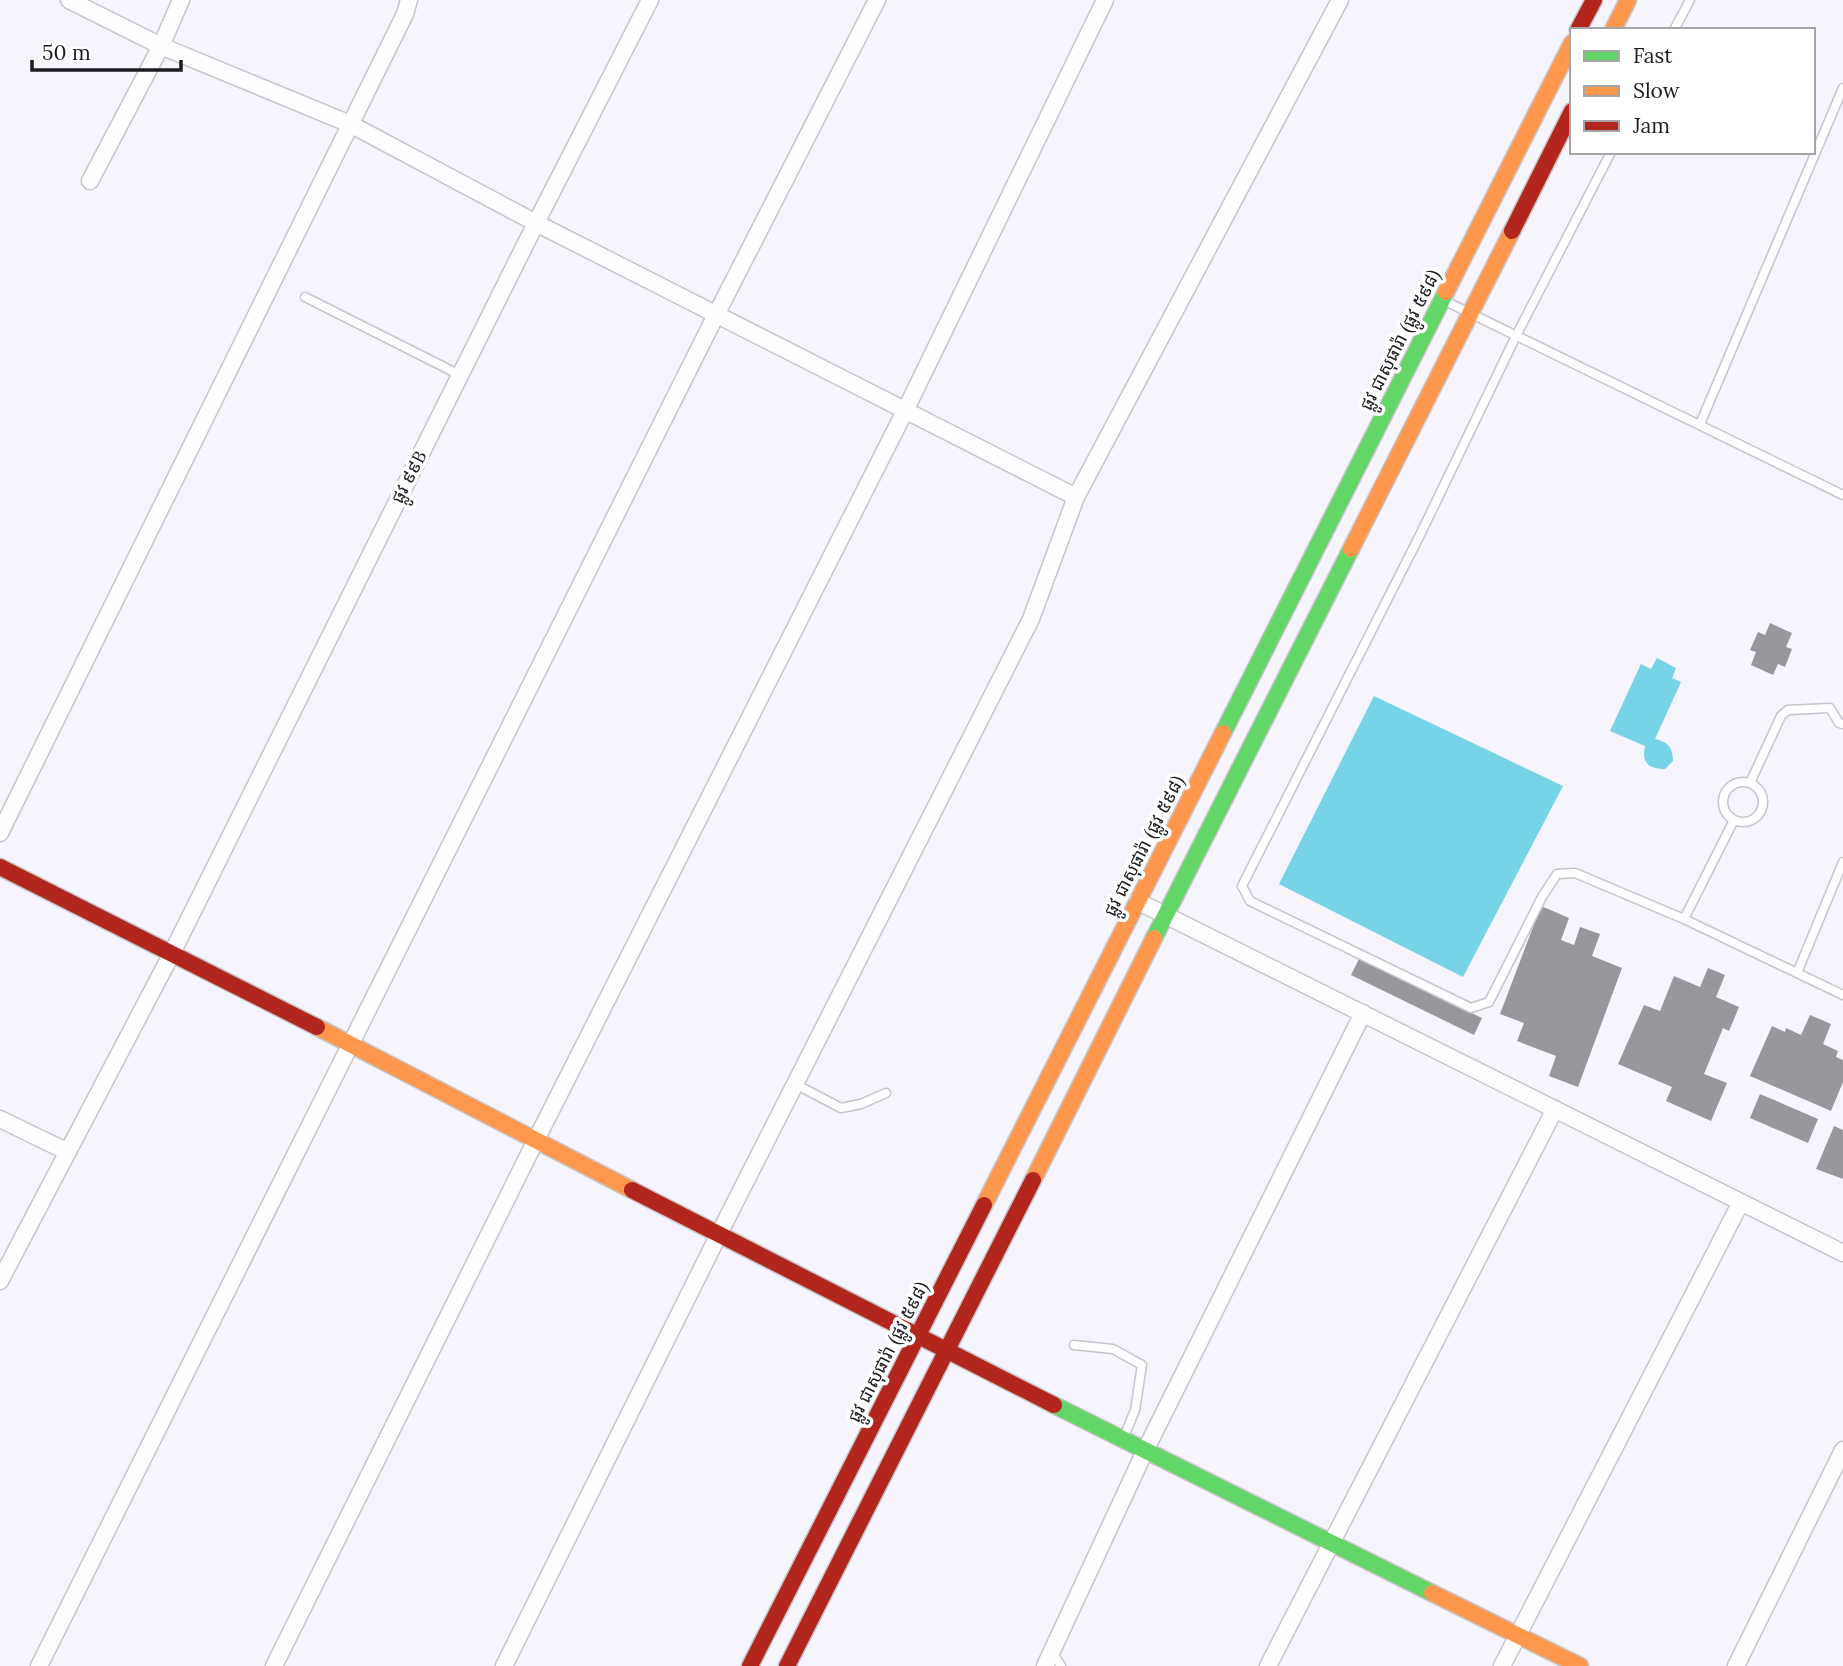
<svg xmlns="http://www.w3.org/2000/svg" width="1843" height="1666" font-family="Lora,'Noto Sans Khmer',serif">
<rect width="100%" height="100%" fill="#f6f4fc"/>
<path fill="#77d3e7" d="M1657,658L1676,668L1672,678L1681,682L1655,739C1668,742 1673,747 1673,761L1665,769C1649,769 1641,763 1645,746L1610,731L1641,664L1651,669Z
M1374,696L1563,786L1463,977L1279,884Z"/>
<path fill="#9a979c" d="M1770,623L1792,633L1786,647L1792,649L1785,667L1778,664L1773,675L1751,665L1756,652L1750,650L1758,632L1765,635Z
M1541,906L1569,918L1561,940L1574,945L1580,927L1600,934L1592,956L1622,968L1578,1087L1549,1076L1556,1056L1517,1041L1524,1023L1500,1014Z
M1359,959L1482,1018L1474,1035L1351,975Z
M1708,968L1725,975L1716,997L1739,1007L1729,1031L1723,1028L1704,1074L1727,1083L1711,1121L1666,1101L1672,1087L1618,1064L1644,1005L1660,1011L1674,976L1700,987Z
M1810,1015L1831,1024L1823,1044L1838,1051L1836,1057L1843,1060V1082L1831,1111L1750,1076L1772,1026L1785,1032L1786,1028L1801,1035Z
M1760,1094L1818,1119L1808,1143L1750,1118Z
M1834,1126L1843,1130V1179L1816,1169Z"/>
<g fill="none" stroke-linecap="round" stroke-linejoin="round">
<g stroke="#c6c5ca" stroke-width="11">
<path id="lane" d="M1674,30L1690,0
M1611,152L1516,336L1420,535L1242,886L1250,901L1471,1008L1489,1002L1542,897L1557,874L1575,873L1684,919L1843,995
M305,297L460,375
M1443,300L1843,495
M1700,424L1843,88
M1723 802a20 20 0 1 1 40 0a20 20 0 1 1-40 0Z
M1750,783L1781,716L1788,710L1830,708L1839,723L1843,724
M1684,919L1734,820
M1797,973L1843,862
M795,1084L841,1108L861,1104L886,1093
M1074,1345L1113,1349L1142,1365L1135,1410L1124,1437
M1052,1651L1061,1666"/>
</g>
<g stroke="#c6c5ca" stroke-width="19">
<path id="street" d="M69,0L161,46L350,124L536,223L1076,497
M90,181L161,46L181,0
M0,833L405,14L409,0
M1137,901L1843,1253
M0,1119L68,1152
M0,1281L171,955L536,223L650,0
M39,1666L717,313L877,0
M274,1666L535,1142L905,411L1105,0
M504,1666L719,1234L1031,619L1076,497L1340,0
M1045,1666L1145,1451L1363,1013
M1268,1666L1555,1109
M1502,1666L1741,1202
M1736,1666L1843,1450"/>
</g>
<g stroke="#c6c5ca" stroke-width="19">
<path id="fast" d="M1223,733L1446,292
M1154,938L1351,549
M1054,1405L1432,1593"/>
</g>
<g stroke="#c6c5ca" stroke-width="19">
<path id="slow" d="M1613,30L1628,0
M1446,292L1572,43
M1351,549L1512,231
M317,1027L632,1190
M1033,1180L1154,938
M984,1205L1223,733
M1432,1593L1580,1666"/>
</g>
<g stroke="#c6c5ca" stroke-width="19">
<path id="jam" d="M1578,30L1594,0
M1512,231L1572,111
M0,867L317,1027
M632,1190L1054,1405
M750,1666L984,1205
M787,1666L1033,1180"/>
</g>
<use href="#lane" stroke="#fefdff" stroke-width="8"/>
<use href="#street" stroke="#fefdff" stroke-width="16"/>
<use href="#fast" stroke="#63d668" stroke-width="16"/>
<use href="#slow" stroke="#ff974d" stroke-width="16"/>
<use href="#jam" stroke="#b3261e" stroke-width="16"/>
</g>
<g text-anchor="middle" stroke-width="7" stroke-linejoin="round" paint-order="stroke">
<g font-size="18" fill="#1f1d22" stroke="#fff">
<text transform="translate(1400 340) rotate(-63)" y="6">ផ្លូវ ជាសុផារ៉ា (ផ្លូវ ៥៩៨)</text>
<text transform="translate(409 477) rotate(-63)" y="6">ផ្លូវ ៩៩B</text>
<text transform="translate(1144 846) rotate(-63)" y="6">ផ្លូវ ជាសុផារ៉ា (ផ្លូវ ៥៩៨)</text>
<text transform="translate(888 1352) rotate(-63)" y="6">ផ្លូវ ជាសុផារ៉ា (ផ្លូវ ៥៩៨)</text>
</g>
</g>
<rect x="1570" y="28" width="245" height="126" fill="#ffffff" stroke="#a5a5a7" stroke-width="2"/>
<rect x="1584" y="51" width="35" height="10" fill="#63d668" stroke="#a5a5a7" stroke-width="2"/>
<text x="1633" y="63" font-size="21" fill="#1f1d22">Fast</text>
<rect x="1584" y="86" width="35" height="10" fill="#ff974d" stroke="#a5a5a7" stroke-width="2"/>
<text x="1633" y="98" font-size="21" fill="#1f1d22">Slow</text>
<rect x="1584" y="121" width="35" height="10" fill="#b3261e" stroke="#a5a5a7" stroke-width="2"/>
<text x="1633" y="133" font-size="21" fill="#1f1d22">Jam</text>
<path d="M32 60v10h149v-10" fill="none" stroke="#1f1d22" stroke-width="3.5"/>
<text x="42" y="60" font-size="21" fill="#1f1d22" stroke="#ffffff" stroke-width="5" paint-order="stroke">50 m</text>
</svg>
